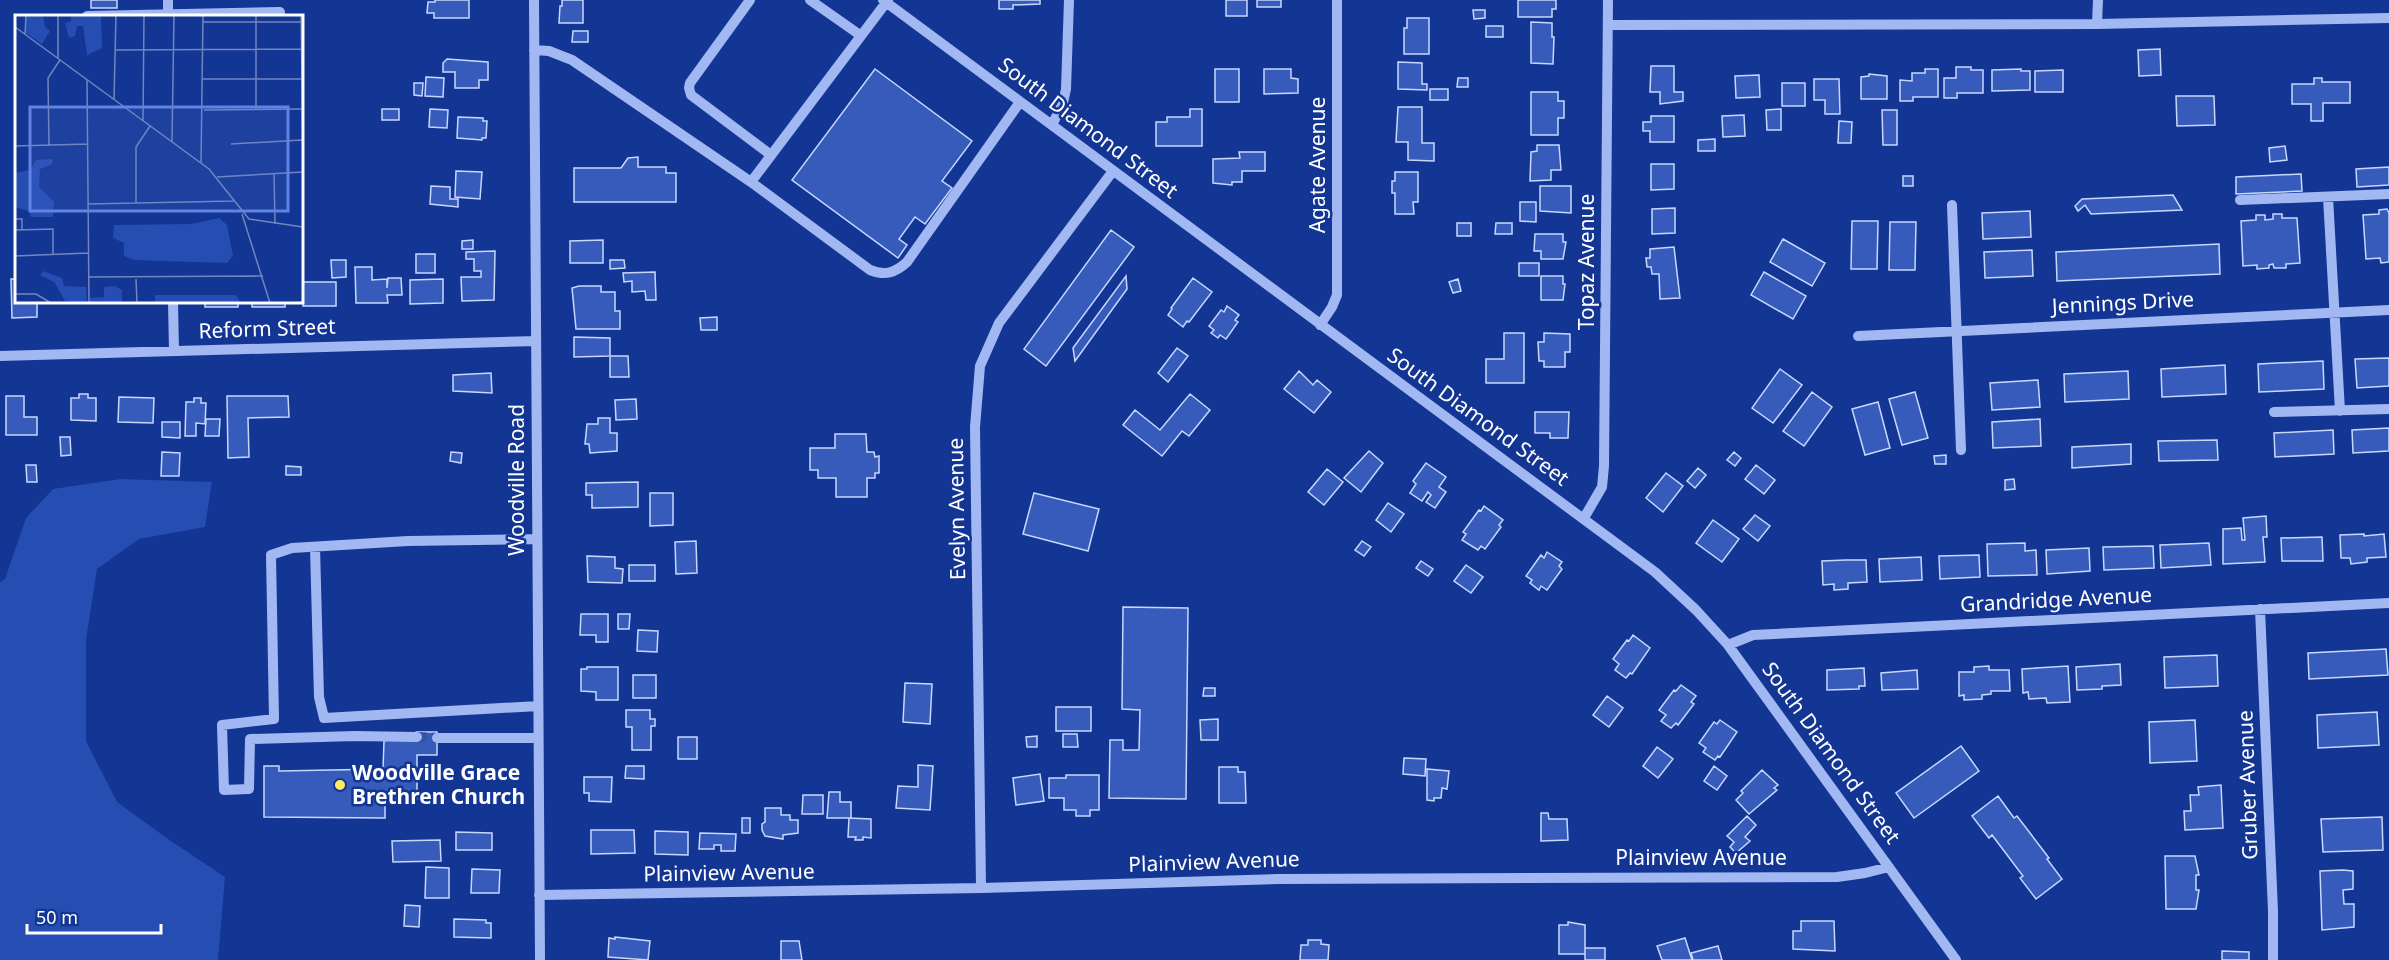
<svg xmlns="http://www.w3.org/2000/svg" width="2389" height="960" font-family="'Noto Sans',sans-serif">
<rect width="100%" height="100%" fill="#133593"/>
<path fill="#254db2" d="M121,479L212,482L205,527L139,539L97,569L86,640V741L117,802L168,839L225,877L218,960H0V582L5,579L26,518L53,489Z"/>
<path fill="#375bba" stroke="#c8d7fd" stroke-width="1.5" d="M91,0H117V8H91Z
M435,0H469V18H434V13H427L428,2H435Z
M562,0H583V23H559L560,6H562Z
M999,0H1040V4L1013,5V9H999Z
M1226,0H1247V16H1226Z
M1257,0H1281V7H1257Z
M1518,0H1556V9H1552V17H1518Z
M1473,10H1485V18L1474,19Z
M1407,18H1429V54H1404V28H1407Z
M1531,22L1552,23V37H1554L1553,64L1531,63Z
M1486,26H1503V37H1486Z
M573,31H588V42H572Z
M2160,49L2161,75L2139,76L2138,50Z
M447,59L488,62V80H479V88H455V72H443V63Z
M1398,62L1422,63V84H1427V90L1398,89Z
M1651,66H1674V92H1683V101L1660,104V92H1650Z
M1956,67H1971V70H1983V93H1957V98H1944V78H1956Z
M875,69L972,141L942,181L952,188L925,224L915,217L899,239L907,245L898,258L792,180Z
M1215,69H1239V102H1215Z
M1264,69H1291V78L1298,79V93L1264,94Z
M1925,69H1938V97H1913V101H1900V80L1912,81V73H1925Z
M2021,69V71H2030V90L1992,91V70Z
M2063,70V92H2035V71Z
M1869,74L1887,76V99H1861V77L1869,76Z
M1759,75L1760,97L1736,98L1735,76Z
M426,77L444,78L443,97L425,96Z
M1458,78H1468V87H1457Z
M2314,78H2322V82H2350V103H2323V121H2311V104H2292V84H2314Z
M1814,79H1839L1840,114H1825V100H1814Z
M414,83H423L422,96L414,95Z
M1782,83H1805V106H1782Z
M1430,89H1448V100H1430Z
M1531,92H1558V101H1564V118H1558V135H1531Z
M2176,96H2214L2215,125L2177,126Z
M1398,107H1422V143H1434V161L1408,160V142H1396Z
M382,109H399V120H382Z
M430,109L448,110L447,128L429,127Z
M1190,109H1202V146H1156V122H1167V117H1190Z
M1781,109V130H1767L1766,110Z
M1882,110H1897V145H1883Z
M1744,115L1745,136L1723,137L1722,116Z
M1651,116H1674V142H1650V131H1643V122H1651Z
M458,117L483,118V121H487L486,138H482V140L457,138Z
M1839,121L1852,122L1851,143H1838Z
M1715,139V151H1698V140Z
M1537,145H1559L1561,170H1551V180L1530,181L1531,152L1537,151Z
M2285,146L2287,160L2270,162L2269,148Z
M1239,152H1265V171H1242V182H1232V185L1213,183V159L1240,158Z
M638,157V167H666V173H676V202H574V168H621L628,158Z
M1651,164H1674V189L1651,190Z
M2389,167V185L2357,187L2356,169Z
M456,171L482,172L480,199L455,197Z
M1395,172H1418V202H1413L1414,214H1395V193H1392V181H1395Z
M2301,174L2302,191L2236,194V177Z
M1903,176H1913V186H1903Z
M431,186L450,187V199H458V207L430,204Z
M1540,186H1571V213L1540,211Z
M2173,195L2182,210L2091,214L2085,205L2078,211L2075,206L2082,199Z
M1520,202H1536V222L1520,221Z
M1675,208V233L1652,234V209Z
M2387,209L2389,213V262L2381,263L2380,258L2366,259L2363,215L2379,214V210Z
M2030,211L2031,237L1983,239L1982,213Z
M2273,214H2282V218H2297L2300,263L2286,264V268H2274L2273,264L2269,265V268L2257,269V265L2243,266L2241,221L2256,220V215H2265V220L2273,219Z
M1852,221H1878L1877,269H1851Z
M1890,222H1916L1915,270H1889Z
M1457,223H1471V236H1457Z
M1496,223H1512V234H1495Z
M1111,230L1134,247L1046,366L1024,349Z
M1535,234H1563V242H1566L1563,259H1541V251H1534Z
M1783,239L1825,263L1812,286L1770,262Z
M473,240V249H462V241Z
M603,240V263H570V241Z
M2219,244L2220,274L2057,281L2056,252Z
M1674,247L1680,298L1660,299L1659,274H1652L1651,267H1647L1646,258H1650V249Z
M2032,250L2033,276L1985,278L1984,252Z
M495,251L494,300L462,301L461,277H481V271H474V259H466V252Z
M416,254H435V273H416Z
M331,260H346V277L332,278Z
M610,260H624L625,268L610,269Z
M1519,263H1539V276H1519Z
M355,267H372V280L387,279V288L388,278H401L402,295H387L388,303H356Z
M655,272L656,300H646L645,291L632,292V281L624,282L623,273Z
M1764,272L1806,296L1793,319L1751,295Z
M1126,276L1127,289L1075,361L1073,348Z
M1541,276H1563V284H1565L1563,300H1541Z
M1193,278L1212,292L1189,322L1187,321L1183,327L1168,315L1172,309L1171,308Z
M11,279H16V302H37V317L12,318Z
M443,279V303L410,304V280Z
M1458,279L1461,291L1453,293L1449,282Z
M303,282H336V306H303Z
M579,286H601V292H615V311H620V329H576L572,288Z
M205,302H238V307H205Z
M252,302H285V307H252Z
M1227,306L1239,315L1235,320L1238,322L1226,339L1220,335L1218,338L1211,333L1214,330L1209,326L1221,310L1224,312Z
M717,317V330H701L700,318Z
M1504,333H1524V383H1486V359H1504Z
M1544,333L1570,334V352H1565V367H1544V361H1539L1538,342H1544Z
M574,337L610,338V356L574,357Z
M1177,348L1188,356L1168,382L1158,373Z
M610,356H628L629,377H610Z
M2389,358V386L2357,388L2355,359Z
M2323,361L2324,389L2259,392L2258,364Z
M2225,365L2226,394L2162,397L2161,369Z
M1780,369L1802,385L1773,423L1752,408Z
M1299,371L1313,385L1317,380L1331,392L1314,413L1284,389Z
M2128,371L2129,399L2065,402L2064,374Z
M491,373L492,393L453,391V375Z
M2038,380L2040,407L1992,410L1990,383Z
M1812,392L1832,407L1804,446L1783,431Z
M1915,392L1928,438L1902,445L1889,399Z
M79,394H88V398H96V421L71,420V398H79Z
M1190,394L1210,410L1189,436L1182,431L1162,456L1123,425L1135,410L1160,430Z
M6,396H24V417H37V435H6Z
M227,396H288L289,417L248,418L249,457L228,458Z
M119,397L154,398L153,423L118,422Z
M194,398H201V403H206L205,424L196,423V436H185L186,402H194Z
M636,399L637,419L616,420L615,400Z
M1878,402L1890,448L1865,455L1852,409Z
M1535,412H1569L1568,438H1550V433H1535Z
M598,418H610V433H617V451L590,453L589,444H585L587,424H598Z
M206,419H220L219,436H205Z
M2040,419L2041,446L1993,448L1992,422Z
M162,422H180V438L162,437Z
M2389,428V451L2353,453L2352,430Z
M2333,430L2334,454L2275,457L2274,433Z
M835,434H866L867,452H874L875,457L879,456V473H875V478H867V497H836V478H818V470H810V448H835Z
M60,437H70L71,455L61,456Z
M2217,440L2218,460L2159,461L2158,441Z
M2131,444V464L2072,468V447Z
M1369,451L1383,463L1361,492L1344,478Z
M162,452L180,453L179,476H161Z
M451,452L462,453L461,463L450,461Z
M1734,452L1741,458L1735,466L1727,460Z
M1946,455V464H1935L1934,456Z
M1426,463L1446,477L1439,487L1446,492L1435,508L1426,502L1431,495L1428,492L1422,501L1410,493L1416,484L1413,481Z
M26,465H36L37,482H27Z
M1756,465L1775,480L1764,494L1745,479Z
M286,466L301,467V475H286Z
M1698,468L1706,475L1695,488L1687,481Z
M1327,469L1343,482L1324,505L1308,492Z
M1666,473L1683,486L1663,512L1646,498Z
M2014,479L2015,489L2005,490V480Z
M638,482V507L592,508V495H586V483Z
M650,493H673V525L650,526Z
M1034,493L1099,509L1088,551L1023,534Z
M1388,503L1404,514L1391,532L1376,520Z
M1484,506L1503,520L1499,525L1501,527L1485,549L1481,546L1478,550L1462,540L1466,534L1463,532L1479,510L1481,511Z
M1755,515L1770,526L1758,541L1743,529Z
M2266,516L2267,537H2263L2265,562L2223,564V529L2241,528L2242,540H2245L2243,518Z
M1713,520L1739,539L1722,562L1696,543Z
M2364,534V536L2384,534L2386,557L2367,558V562L2351,564L2350,558H2341L2340,535Z
M2322,537L2323,561H2282L2281,538Z
M696,541L697,573L676,574L675,542Z
M1362,541L1371,547L1364,556L1355,550Z
M2025,543V551L2036,550L2037,575L1988,576L1987,544Z
M2209,543L2211,565L2161,568L2160,545Z
M2153,546L2154,568L2104,570L2103,547Z
M2089,548L2090,571L2047,574L2046,550Z
M1547,552L1562,562L1559,566L1562,569L1547,590L1541,586L1539,590L1530,583L1532,580L1526,576L1541,555L1544,558Z
M1979,555L1980,577L1940,579L1939,556Z
M587,556L615,557V568L623,569L622,583L588,582Z
M1921,557L1922,580L1880,582L1879,559Z
M1846,560H1866L1867,582L1848,583V589L1834,590V584L1823,585L1822,561Z
M1421,561L1433,569L1428,576L1416,568Z
M629,565H655V581H629Z
M1466,565L1483,577L1471,593L1454,581Z
M1123,607L1188,608L1186,799L1109,798L1110,740H1123V750H1139L1140,710L1122,709Z
M581,614H608V642H596V635H580Z
M618,614H630L629,629H618Z
M638,630L658,631L657,652L637,651Z
M1633,635L1650,648L1632,674L1630,673L1626,678L1615,670L1619,664L1613,659L1627,640L1629,641Z
M2386,649L2388,675L2309,679L2308,653Z
M2217,655L2218,686L2165,688L2164,657Z
M2120,664L2121,685L2102,686V689L2077,690L2076,667Z
M1989,666V670H2009L2010,691H1991V694L1982,695V699L1964,700V695L1959,696V672H1974V667Z
M2068,666L2070,702L2047,703L2046,698L2029,699L2028,692L2023,693L2022,669Z
M587,667H618V700H596V692L581,691V669H587Z
M1864,668L1865,686H1859V689L1827,690V670Z
M1917,670L1918,689L1882,690L1881,673Z
M633,675H656V698H633Z
M905,683L932,684L930,724L903,722Z
M1681,685L1696,696L1691,702L1694,704L1678,725L1676,723L1671,728L1661,721L1666,715L1659,710L1674,690L1676,691Z
M1204,688H1215V696H1203Z
M1607,696L1623,708L1609,727L1593,715Z
M1056,707H1091V731H1056Z
M626,710H650V719H655V726H651V750H632V727H626Z
M2377,712L2379,745L2318,748L2317,715Z
M1218,719V740H1201L1200,720Z
M1720,720L1737,732L1720,757L1718,756L1715,760L1703,752L1706,748L1699,743L1714,722L1717,724Z
M2195,720L2197,761L2150,763L2149,722Z
M417,732H437V755H417V799H385V818L264,817V766H279V771L383,769L384,741Z
M1063,734H1077L1078,747H1063Z
M1037,736V747H1027L1026,737Z
M678,737H697V759H678Z
M1961,746L1979,771L1914,818L1896,793Z
M1657,747L1673,759L1658,778L1643,766Z
M1404,758L1426,759L1425,776L1403,774Z
M918,765L933,766L930,810L896,808L898,786L918,787Z
M626,766H644V779L625,778Z
M1714,766L1727,776L1717,790L1704,781Z
M1219,767H1238V772H1245L1246,803H1219Z
M1427,769L1449,771L1447,789L1442,788L1441,798H1434V801L1427,800Z
M1762,770L1778,785L1774,788L1777,790L1749,814L1736,800L1743,793L1741,791Z
M1040,774L1044,801L1016,805L1013,778Z
M1066,775H1099V810H1090V816H1076V810H1064V798H1049V778H1066Z
M584,777H612L611,802L589,801V793H584Z
M2221,785L2223,828L2185,830L2184,811H2191L2190,795H2199L2198,787Z
M829,792H840V802H851V818H827Z
M803,795H823V814H802Z
M1998,796L2014,818L2017,816L2049,858L2047,859L2062,879L2036,899L2020,878L2023,876L1992,835L1989,838L1972,816Z
M765,808H781V815H790V820H798V833L783,835V839L765,836L762,830V824L765,822Z
M1541,813H1548L1549,819H1567L1568,840L1541,841Z
M1747,816L1756,825L1745,837L1750,841L1736,853L1730,847L1734,842L1727,836Z
M2382,817L2383,850L2323,852L2321,819Z
M742,818H750V833H742Z
M849,818L871,819V838L863,837V840H855L856,837H848Z
M591,830H634L635,853L591,854Z
M655,831L688,832V855L655,854Z
M456,832L492,833V850H456Z
M700,833L736,834L735,851H721V845H714V849H699Z
M440,840L441,861L393,862L392,841Z
M2165,856H2195L2199,875H2196V890H2199L2196,909H2166Z
M426,867L449,868V898H425Z
M472,869L500,870L499,893H471Z
M2343,870L2353,871V889L2343,890L2344,904H2354V927L2322,930L2320,871Z
M405,905L420,906L419,927L404,926Z
M454,919L486,920V923H491V938L454,937Z
M1801,921H1834L1835,951L1793,949V931H1801Z
M1568,922L1585,925V954H1559V925H1568Z
M615,937L650,941L648,960L608,957L609,938L615,939Z
M1685,938L1692,960H1662L1657,946Z
M1308,940H1321V944L1329,945L1328,960H1300L1301,945H1308Z
M781,941H799L802,960H781Z
M1718,946L1722,960H1693L1691,953Z
M1585,948H1605V960H1585Z
M2222,951L2249,952V960H2222Z"/>
<g fill="none" stroke-linecap="round" stroke-linejoin="round">
<path stroke="#3653a3" stroke-width="10" stroke-dasharray="10 5" stroke-linecap="butt" d="M417,737L437,738"/>
<path stroke="#a1b8f2" stroke-width="10" d="M168,0V16
M534,0L540,960
M750,0L690,83L689,88L691,95L771,155
M810,0L860,35
M883,0L1655,572L1696,610L1728,645L1956,960
M888,0L751,182L870,270C885,276 895,273 907,262L1020,102
M87,16L280,12
M2097,24L2098,0
M1608,25L2097,24L2389,18
M534,50L549,51L572,60L751,182
M1052,125L1063,103L1066,89L1069,0
M2328,197L2340,411
M2240,200L2389,194
M1952,205L1961,450
M173,302L174,351
M1320,325L1332,307L1337,295V0
M1858,336L2389,310
M0,356L536,341
M2274,412L2389,409
M1584,518L1602,487L1604,466L1608,0
M315,547L319,697L324,718L538,706
M2260,609L2273,911V960
M1728,645L1753,635L2389,603
M417,737L355,736L250,739L249,789L224,790L222,725L274,719L271,555L292,548L408,541L537,539
M437,738H538
M981,888L975,427L980,366L999,323L1113,171
M539,895L981,888L1278,879L1837,877L1865,873L1889,867"/>
</g>
<circle fill="#ffec62" stroke="#133593" stroke-width="2" cx="340" cy="785" r="6"/>
<g text-anchor="middle" stroke-width="5" stroke-linejoin="round" paint-order="stroke">
<g font-size="21" fill="#fff" stroke="#133593">
<text transform="translate(1088 128) rotate(37)" y="7">South Diamond Street</text>
<text transform="translate(1318 165) rotate(-90)" y="7">Agate Avenue</text>
<text transform="translate(1587 262) rotate(-90)" y="7">Topaz Avenue</text>
<text transform="translate(2123 303) rotate(-3)" y="7">Jennings Drive</text>
<text transform="translate(267 329) rotate(-2)" y="7">Reform Street</text>
<text transform="translate(1478 417) rotate(36)" y="7">South Diamond Street</text>
<text transform="translate(517 480) rotate(-90)" y="7">Woodville Road</text>
<text transform="translate(957 509) rotate(-91)" y="7">Evelyn Avenue</text>
<text transform="translate(2056 600) rotate(-3)" y="7">Grandridge Avenue</text>
<text transform="translate(1831 753) rotate(54)" y="7">South Diamond Street</text>
<text transform="translate(2248 785) rotate(-92)" y="7">Gruber Avenue</text>
<text x="1701" y="865">Plainview Avenue</text>
<text transform="translate(1214 862) rotate(-2)" y="7">Plainview Avenue</text>
<text transform="translate(729 873) rotate(-1)" y="7">Plainview Avenue</text>
</g>
<g font-size="21" font-weight="bold" fill="#fff" stroke="#133593" text-anchor="start">
<text x="352" y="780">Woodville Grace<tspan x="352" dy="24">Brethren Church</tspan></text>
</g>
</g>
<g transform="translate(15 15)">
<rect width="288" height="288" fill="#133593"/>
<path d="M11,0H28L30,12L35,16L27,29L11,18ZM56,0H86L87,33L72,40L68,11H62L60,21L54,23L50,8L56,6ZM38,144L37,149L25,154L24,172L39,187L38,202H16L14,196L0,192V158L15,155L21,145ZM204,203L212,210L218,241L212,248L119,245L109,241V228L98,223L99,210L176,209ZM28,256L47,263L49,271L71,272L72,288L50,286L39,267L25,260ZM100,271L107,275V288H75V283L89,282V272ZM140,280H221L226,288H140Z" fill="#254db2"/>
<path fill="none" stroke="#7186be" stroke-width="1.5" d="M241,0V95M286,0L288,142M188,7H286M0,12L194,154L234,204L288,212M10,20L11,0M101,35L286,34M43,43V0M188,64H286M72,65L74,288M99,84L101,0M189,95L286,94M128,106L129,0M157,127L159,0M216,129L287,125M34,130L33,63L45,45M0,131L73,129M186,148L188,0M259,158L260,209M202,162L288,157M121,188V132L135,111M73,189L219,186M227,199L255,288M0,204H7V215M0,215L38,214V240M0,241L73,238M74,262L248,261M121,264L122,288M0,279H21L36,288"/>
<path fill="#6183e4" fill-opacity="0.15" stroke="#6183e4" stroke-width="3" d="M15,92H273V196H15Z"/>
<rect width="288" height="288" fill="none" stroke="#fff" stroke-width="3"/>
</g>
<path d="M27 924v9h134v-9" fill="none" stroke="#ffffff" stroke-width="3"/>
<text x="36" y="924" font-size="18" fill="#ffffff" stroke="#133593" stroke-width="4.5" paint-order="stroke">50 m</text>
</svg>
